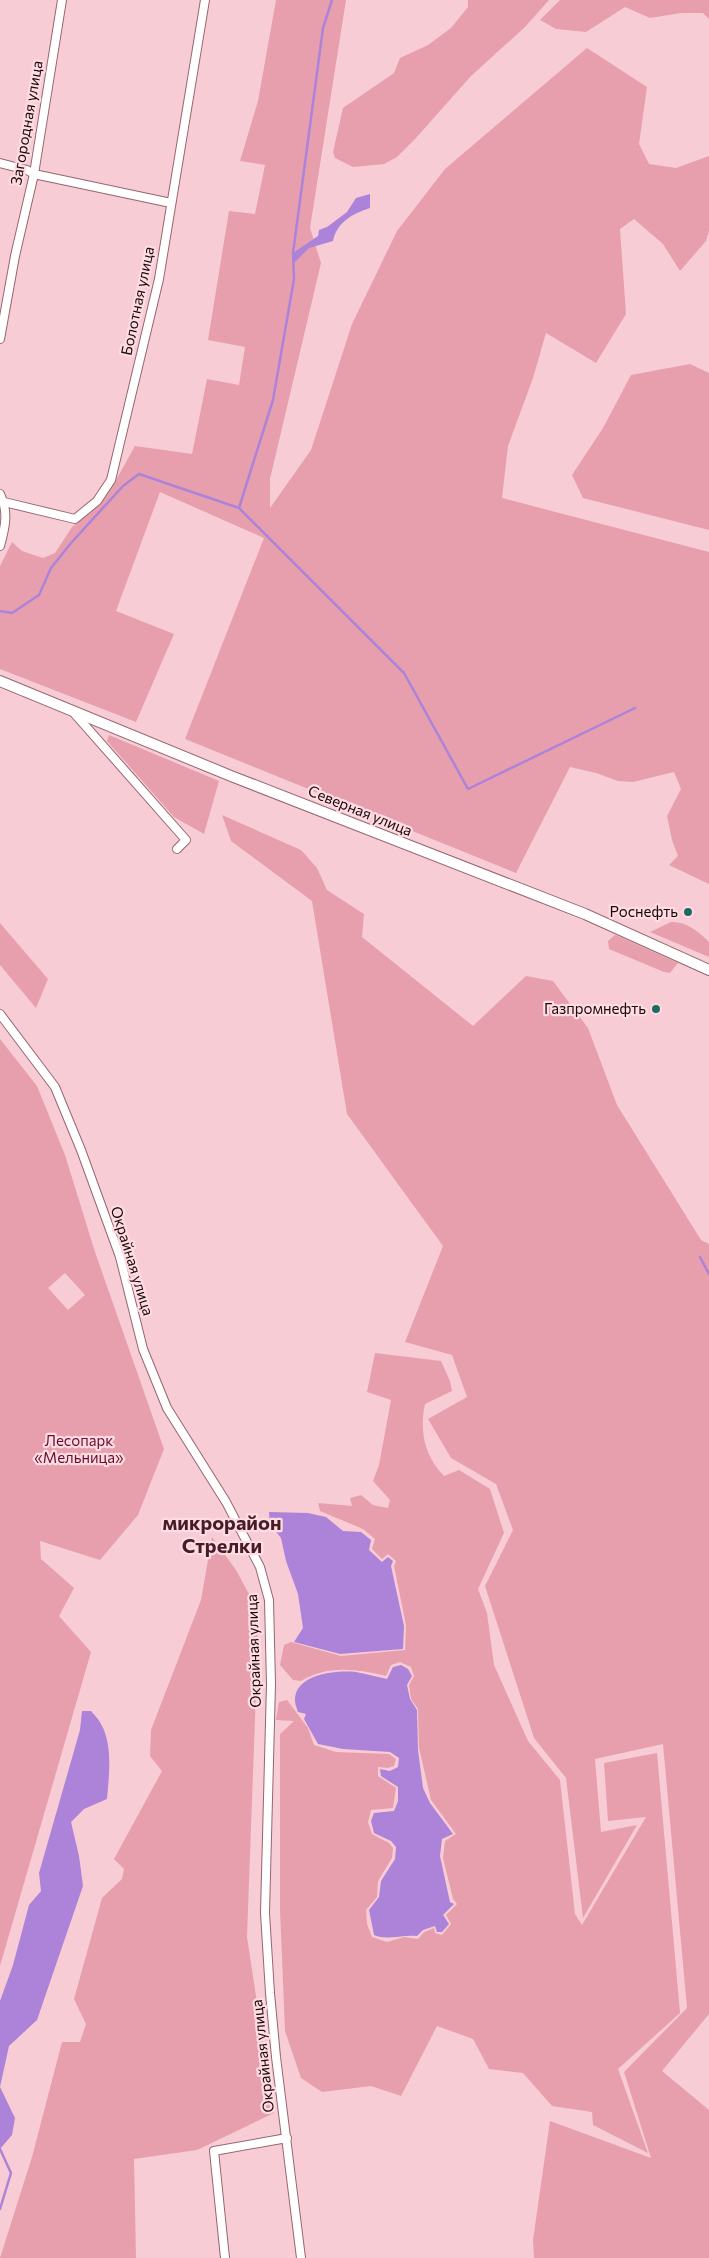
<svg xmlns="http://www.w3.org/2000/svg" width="709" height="2258" font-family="Commissioner,sans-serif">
<rect width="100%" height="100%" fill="#f8ccd4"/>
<path fill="#e79fae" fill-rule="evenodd" d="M276,0H346L310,228L321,263L270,479V508L311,450L352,324L397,231L445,169L587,48L647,87L639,144L649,164L676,168L709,156V231L706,241L680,271L663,244L634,219L620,229L626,314L596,363L546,333L533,378L508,446L502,498L709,552V884L669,865L678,856L672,840L667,816L681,789L674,772L633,782L618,781L596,773L570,767L516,873L185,739L264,538L160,492L116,611L174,634L136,722L0,669V566L12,542L22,551L43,558L55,553L72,527L97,506L116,480L135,446L192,454L207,379L239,385L245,347L208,340L229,211L255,214L265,165L240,161L258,101Z
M468,0H549L525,27L471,76L416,138L397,157L384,164L353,167L335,158L333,152L343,108L394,73L400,58L428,45L451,28L468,7Z
M560,0H709V19L703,13H681L650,18L625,7L586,32L556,29L540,20Z
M690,364L709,373V530L583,498L572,475L603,428L631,375Z
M109,735L219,781L204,834L174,817L107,741Z
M222,815L301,850L317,868L327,890L364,914L362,937L473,1026L526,976L553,981L588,1028L617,1105L701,1240L709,1244V2014L662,2071L709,2110V2258H534L533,2240L550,2121L651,2158L624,2072L687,2008L663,1744L595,1759L601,1832L637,1825L583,1918L566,1778L534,1738L485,1586L513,1530L496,1484L451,1458L428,1419L467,1397L452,1355L405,1342L443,1246L347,1114L312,901L231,841Z
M671,922C685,921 700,932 709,942V957L650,932Z
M0,923L48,979L36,1008L0,965Z
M615,935L618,936L678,963L670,973L664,972L609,949L608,941Z
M0,1039L37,1086L65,1155L95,1252L164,1449L138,1515L100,1560L40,1541L41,1559L74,1588L59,1616L91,1652L0,1966ZM65,1273L85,1295L68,1310L48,1288Z
M375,1353L441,1361L450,1381L452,1391L425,1404C419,1431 425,1457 444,1476L459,1470L490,1489L504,1533L478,1589L487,1613L494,1665L528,1741L560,1780L575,1914L582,1925L646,1817L608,1821L604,1763L657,1753L680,2013L618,2069L648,2153L593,2125L592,2112L552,2106L523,2073L489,2069L473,2039L437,2026L401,2096L371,2086L322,2092L301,2078L285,2031L280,1910V1734L294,1721L276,1720L279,1702L287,1700L308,1728L314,1745L336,1752L389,1754L396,1759L394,1766L388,1768L378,1767V1776L396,1788L393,1808L371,1810L368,1822L372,1834L389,1843L393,1848L392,1858L378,1881L377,1897L366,1910L367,1924L372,1937L387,1942L404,1937L418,1939L424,1932L434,1928L435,1933L442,1935L451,1924L446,1915L457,1904L453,1899L443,1858L445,1841L456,1834L431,1800L419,1748L418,1709L411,1699L409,1685L414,1676L411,1667L400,1662L391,1665L386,1676C357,1669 328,1665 301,1681L293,1680L280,1665L284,1645L291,1642L341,1656L405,1650L406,1625L394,1566L396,1561L388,1554L382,1559L372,1549L375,1539L363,1529L320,1511L318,1503L352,1506L350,1498L361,1495L373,1505L388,1508L390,1500L373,1481L379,1465L391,1400L367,1392Z
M212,1537L236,1570L250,1596L258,1637L247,1937L274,2113L197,2150L134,2159L136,2258H0L32,2157L62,2042H80L86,2024L74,1999L102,1898L122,1879L124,1869L114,1859L162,1771L150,1756L151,1730L201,1600Z"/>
<path fill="#ac83d9" d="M370,194V208C352,214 337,222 333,241L309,248L293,264V253L318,236L319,230L327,227L347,212L356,198Z
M269,1512L308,1513L326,1517L343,1531L361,1532L371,1540L369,1550L382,1562L388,1557L393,1561L391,1566L404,1626L403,1649L340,1654L294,1642L303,1628L298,1594L286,1561L281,1538L270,1524Z
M401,1665L408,1669L412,1676L407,1685L410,1699L417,1710L418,1750L423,1788L430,1803L453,1834L442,1839L440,1856L450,1902L454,1904L443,1915L449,1924L442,1932H437L435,1926L423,1930L417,1936C402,1934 388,1941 374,1935L369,1910L379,1897L381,1881L395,1859L396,1847L391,1841L374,1833L371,1821L374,1813L394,1811L398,1801V1787L381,1776L380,1769L390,1771L398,1767L399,1758L390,1752L343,1749L318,1744L304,1719L306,1714L298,1712C297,1709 295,1704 295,1701C294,1674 337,1670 356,1672C367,1674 377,1677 387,1679L393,1667Z
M82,1711H91C94,1715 99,1719 101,1724C113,1745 109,1776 107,1799L84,1809L71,1822L79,1856L83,1886L37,2020L9,2046L0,2087L15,2118L12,2135L0,2149V2001L13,1965L29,1905L41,1891L39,1873L80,1730Z"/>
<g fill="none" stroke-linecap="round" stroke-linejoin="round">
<path stroke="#ac83d9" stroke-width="2.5" d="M239,508L404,673L468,789L635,708
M0,611L12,613L39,595L51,568L71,543L123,486L139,474L239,508L273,400L294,279L293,253L323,28L332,0
M700,1257L709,1274
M0,2209L11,2173L0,2149"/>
<g stroke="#966670" stroke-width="10">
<path id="minor" d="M0,163L27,170L34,174L171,203
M0,339L15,256L34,174L62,0
M0,494C9,512 5,528 0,546
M4,502L75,519L97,501L111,480L159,279L205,0
M74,713L186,840L177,849
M0,1014L55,1087L81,1150L120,1257L143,1349L167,1408L226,1502L260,1567L269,1600L271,1684L265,1913L270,1993L276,2057L301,2258
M225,2258L214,2151L287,2138"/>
</g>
<g stroke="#966670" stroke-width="12">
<path id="major" d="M0,681L231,776L585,914L709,970"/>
</g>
<use href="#minor" stroke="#fff" stroke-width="8"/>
<use href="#major" stroke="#fff" stroke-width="10"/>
</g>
<g fill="#206a62" stroke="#fedce2" stroke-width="2">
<circle cx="688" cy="912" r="5"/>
<circle cx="656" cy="1009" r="5"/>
</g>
<g text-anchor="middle" stroke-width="4.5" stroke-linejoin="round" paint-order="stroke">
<g font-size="15" fill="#1a080d" stroke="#fedce2">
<text transform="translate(27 123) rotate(-80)" y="5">Загородная улица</text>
<text transform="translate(138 301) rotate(-78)" y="5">Болотная улица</text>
<text transform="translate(360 811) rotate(22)" y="5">Северная улица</text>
<text transform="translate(132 1261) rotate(73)" y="5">Окрайная улица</text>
<text transform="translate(254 1651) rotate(-92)" y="5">Окрайная улица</text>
<text transform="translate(263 2056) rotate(-96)" y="5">Окрайная улица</text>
</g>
<g font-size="15" fill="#1a080d" stroke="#fedce2" text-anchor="end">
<text x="678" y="917">Роснефть</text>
<text x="646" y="1014">Газпромнефть</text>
</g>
<g font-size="15" fill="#6a0b2f" stroke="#fedce2">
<text x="79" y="1446">Лесопарк<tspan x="79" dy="17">«Мельница»</tspan></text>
</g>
<g font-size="20" font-weight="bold" fill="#451c27" stroke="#fedce2">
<text x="222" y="1530">микрорайон<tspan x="222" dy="23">Стрелки</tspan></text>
</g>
</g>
</svg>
